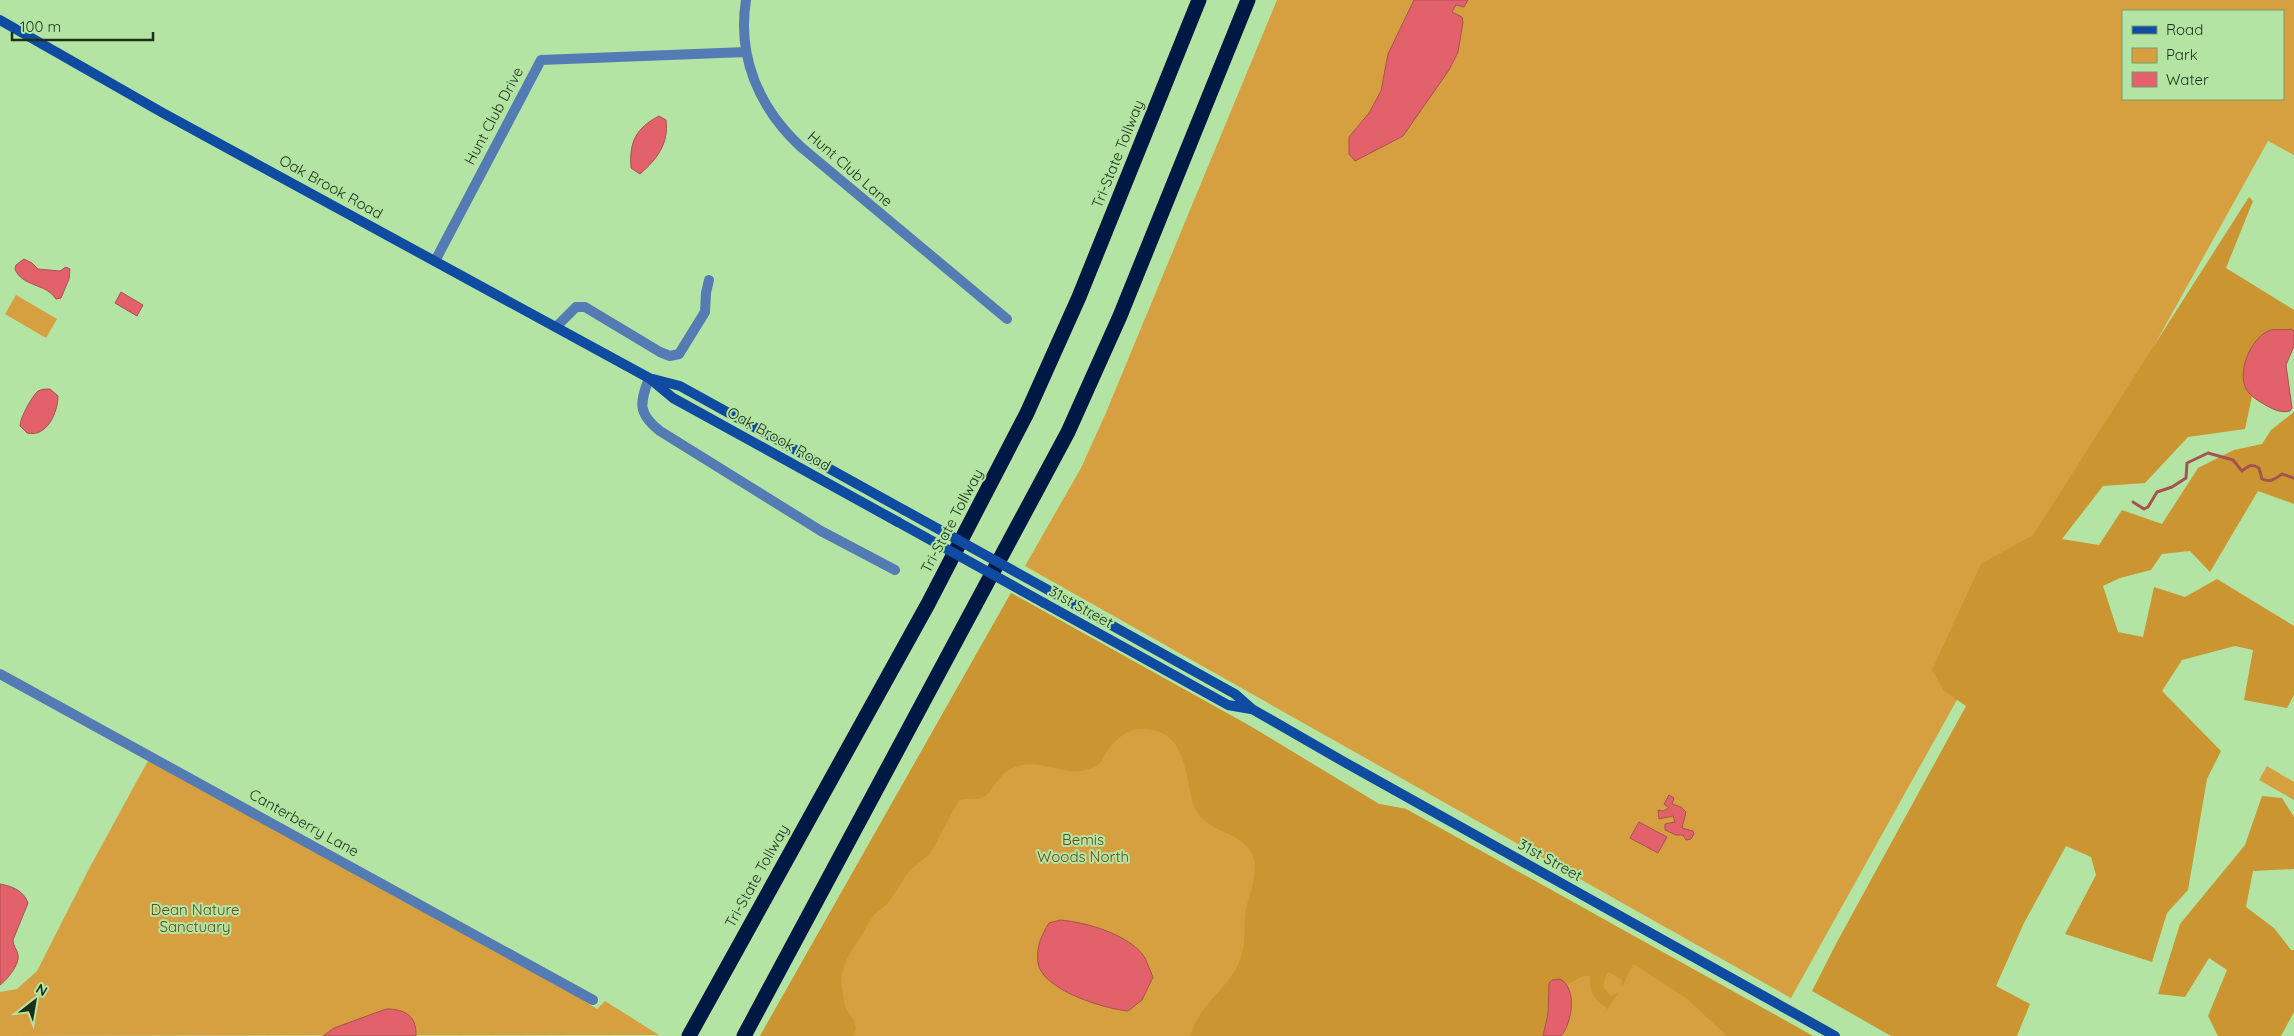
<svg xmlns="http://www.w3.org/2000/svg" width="2294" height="1036" font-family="Quicksand,sans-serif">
<rect width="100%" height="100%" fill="#b3e4a4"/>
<path fill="#d6a041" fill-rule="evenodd" d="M1277,0H2294V155L2268,141L1791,998L1025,566L1081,468L1105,415ZM2123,11H2283V99H2123Z
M16,295L57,319L46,338L5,314Z
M1011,593L1250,726L1379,804L1406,809L1813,1036H760Z
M149,759L561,986L597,1009L605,1001L659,1035L0,1036V992L17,989L37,971L91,865Z
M2267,766L2294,782V800L2259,780Z"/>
<path fill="#cb9532" d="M2249,197L2253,201L2226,268L2294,310V331L2274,330L2247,390L2252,396L2245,429L2188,437L2145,483L2103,486L2062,539L2099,545L2122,510L2162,524L2198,468L2234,450L2262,444L2271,430L2294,412V504L2258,491L2210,572L2190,551L2162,554L2151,570L2120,578L2103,586L2118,632L2143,637L2154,587L2185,597L2217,579L2294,626V695L2287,708L2244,700L2253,650L2235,646L2182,660L2162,691L2221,751L2207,779L2188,890L2167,913L2152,962L2065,934L2096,875L2091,857L2066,846L2024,923L1996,986L2030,1004L2017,1036H1891L1812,991L1837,942L1966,706L1944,691L1932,670L1981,564L2033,535Z
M1011,593L1250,726L1379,804L1406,809L1813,1036H1727L1686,998L1633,964L1622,987V980L1609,972L1606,975L1603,986L1610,996L1619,992L1604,1014L1607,1008C1594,1000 1589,992 1590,976H1583L1567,985L1564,981L1548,989V1014L1543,1036H1190C1200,1003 1224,993 1238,965C1247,947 1243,928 1246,909C1250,892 1259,871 1252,854C1241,830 1202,833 1193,804C1184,771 1186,729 1142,729C1125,729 1113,742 1104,756C1102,759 1101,763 1098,765C1068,782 1047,758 1018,766C997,772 994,793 982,798C976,800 966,798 959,800L930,854L909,871L888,903L873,916L847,959L842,973L841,981L845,1007L854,1020L856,1029L853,1036H760Z
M2262,796L2282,798L2294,817V869L2253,871L2246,907L2274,928L2291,950H2294V1012L2281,1036H2218L2208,1016L2227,970L2209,958L2185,997L2158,994L2180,924L2245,845Z"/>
<path fill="#e2616a" stroke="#a75251" d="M1414,0H1468L1464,7L1456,5L1452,12L1462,17L1463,22L1458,52L1449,70L1403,136L1355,161L1349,154V137L1369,113L1381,91L1388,54Z
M659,116L666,120C669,144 657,159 640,174L631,168C629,142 636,128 659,116Z
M24,259L32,263L38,269L60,271L66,267L70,269L69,279L61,298L56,299C46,283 22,287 15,269L16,265Z
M121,292L143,305L137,316L115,303Z
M2291,329L2294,331V346L2286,365L2292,408L2290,411C2281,413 2275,410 2267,406C2259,401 2251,397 2246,389C2237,371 2251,339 2268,331C2275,328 2284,331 2291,329Z
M50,389L58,396C58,412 47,438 27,433L20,426C20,418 32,396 38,391C42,389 46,389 50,389Z
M1669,795L1674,798L1672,804L1681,807L1686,812L1682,828L1693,831L1694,834L1691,839L1686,840L1683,835H1676L1665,830V824L1675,822L1673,816L1659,819L1658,810L1663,811L1669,808L1664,804Z
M1639,822L1667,837L1658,853L1630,838Z
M0,884C12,886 24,891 28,903L13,940C13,946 17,949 18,955C20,964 7,980 0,985Z
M1060,920C1086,922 1131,935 1145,958C1148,964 1150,971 1153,977L1142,1000L1128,1011C1105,1009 1042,990 1038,963C1036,947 1041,936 1049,923Z
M1560,979C1578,989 1572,1023 1561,1036H1543L1548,1014L1549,983L1552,980Z
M386,1009C404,1009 417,1015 416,1036H323L334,1028Z"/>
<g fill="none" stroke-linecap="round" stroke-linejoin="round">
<path stroke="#a75251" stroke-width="3" d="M2133,502L2144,509L2148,507L2157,492L2172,487L2186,478L2187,463L2208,453L2233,460L2242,471C2249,466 2251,463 2259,468L2262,479C2270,483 2275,479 2282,474L2294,478"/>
<path stroke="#557bb5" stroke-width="10" d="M746,0C737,57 759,108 801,147L1007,319
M435,261L541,60L746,52
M556,327L576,307H585L660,352L670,356L679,354L705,312L706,293L709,280
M649,378C640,403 637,413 660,431L821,531L895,570
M0,674L593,1000"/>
<path stroke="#0f4ca1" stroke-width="10" d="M0,20L163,113L649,378L673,398L898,522
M653,379L680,386L904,510
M1050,591L1235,694L1252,709L1346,763L1835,1036
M1044,603L1228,705L1251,709"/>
<path stroke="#001944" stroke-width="15" d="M689,1036L928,604L1027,413L1079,297L1199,0
M744,1036L1068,432L1120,316L1248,0"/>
<path stroke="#0f4ca1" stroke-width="10" d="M904,510L1050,591
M898,522L1044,603"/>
</g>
<g text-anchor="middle" stroke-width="4" stroke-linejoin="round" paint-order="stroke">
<g font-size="15" fill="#1d3017" stroke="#b3e4a4">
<text transform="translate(494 116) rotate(-62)" y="5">Hunt Club Drive</text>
<text transform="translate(1118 154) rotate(-68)" y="5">Tri-State Tollway</text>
<text transform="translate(850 169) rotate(41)" y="5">Hunt Club Lane</text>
<text transform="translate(331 187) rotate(29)" y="5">Oak Brook Road</text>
<text transform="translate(779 439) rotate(29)" y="5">Oak Brook Road</text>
<text transform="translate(952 521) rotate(-62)" y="5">Tri-State Tollway</text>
<text transform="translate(1081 607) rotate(29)" y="5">31st Street</text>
<text transform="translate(304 823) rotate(29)" y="5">Canterberry Lane</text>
<text transform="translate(1550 860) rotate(29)" y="5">31st Street</text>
<text transform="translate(757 876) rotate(-61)" y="5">Tri-State Tollway</text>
</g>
<g font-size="15" fill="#654916" stroke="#b3e4a4">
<text x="1083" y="845">Bemis<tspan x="1083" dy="17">Woods North</tspan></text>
<text x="195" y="915">Dean Nature<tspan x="195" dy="17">Sanctuary</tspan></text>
</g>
</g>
<rect x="2122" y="10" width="162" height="90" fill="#b3e4a4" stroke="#779c6c"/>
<rect x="2132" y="26" width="25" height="8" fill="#0f4ca1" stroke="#779c6c"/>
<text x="2166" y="35" font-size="15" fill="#1d3017">Road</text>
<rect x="2132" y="48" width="25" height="15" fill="#d6a041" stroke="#779c6c"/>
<text x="2166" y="60" font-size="15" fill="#1d3017">Park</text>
<rect x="2132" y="72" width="25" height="15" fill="#e2616a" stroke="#779c6c"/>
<text x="2166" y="85" font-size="15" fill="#1d3017">Water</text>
<g transform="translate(35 1001) rotate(31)" stroke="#b3e4a4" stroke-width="4" paint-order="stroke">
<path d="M0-4L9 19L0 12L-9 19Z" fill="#1d3017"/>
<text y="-8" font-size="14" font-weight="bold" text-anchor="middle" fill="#1d3017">N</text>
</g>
<path d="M12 32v8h141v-8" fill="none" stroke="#1d3017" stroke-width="2.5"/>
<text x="20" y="32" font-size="15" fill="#1d3017" stroke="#b3e4a4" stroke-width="4" paint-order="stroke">100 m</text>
</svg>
